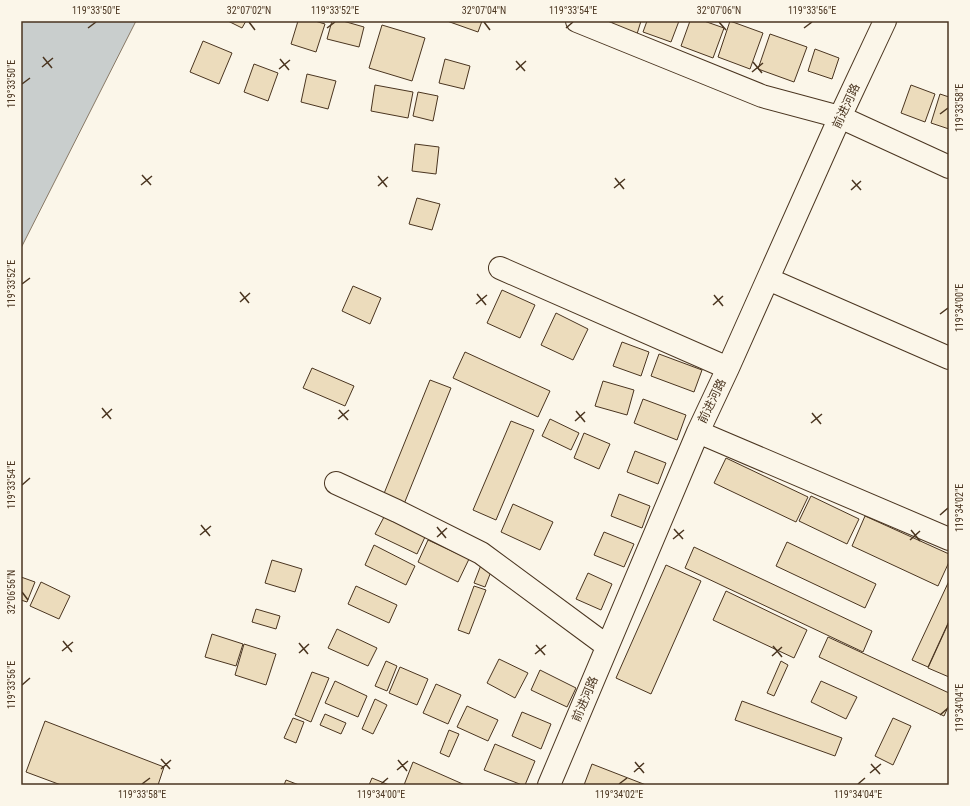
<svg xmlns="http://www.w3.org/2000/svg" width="970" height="806" font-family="'Roboto Condensed','Noto Sans SC',sans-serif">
<rect width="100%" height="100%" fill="#fbf6e9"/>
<path fill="#c9cecd" stroke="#887966" d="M21,21H136L21,248Z"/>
<path fill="#ecdcbc" stroke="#4a3520" d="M228,21H246L242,28Z
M298,21H315L325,24L316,52L291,44Z
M332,21H343L364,27L359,47L327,39Z
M447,21H482L478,32Z
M613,21H641L637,34L612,25Z
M647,21H679L671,42L643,32Z
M690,21H704L724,28L713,58L681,46Z
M730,21L763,33L750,69L718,57Z
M382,25L425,38L412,81L369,68Z
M770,34L807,47L794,82L758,69Z
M203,41L232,53L219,84L190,72Z
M815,49L839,58L832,79L808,71Z
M445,59L470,66L464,89L439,83Z
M254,64L278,73L268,101L244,92Z
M307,74L336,81L328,109L301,102Z
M375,85L413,92L408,118L371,111Z
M911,85L935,94L925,122L901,113Z
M418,92L438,96L433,121L413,116Z
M940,94L949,97V129L931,123Z
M415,144L439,147L436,174L412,171Z
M417,198L440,204L432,230L409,224Z
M353,286L381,298L370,324L342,311Z
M502,290L535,305L520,338L487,323Z
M556,313L588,329L573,360L541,345Z
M622,342L649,352L641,376L613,366Z
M465,352L550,391L538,417L453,378Z
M659,354L702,370L694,392L651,376Z
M312,368L354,386L345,406L303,388Z
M430,380L451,388L404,504L383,496Z
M603,381L634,390L627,415L595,406Z
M643,399L686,415L677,440L634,423Z
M550,419L579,433L571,450L542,436Z
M511,421L534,430L496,520L473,510Z
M584,433L610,444L599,469L574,458Z
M635,451L666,463L658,484L627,472Z
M726,458L808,497L796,522L714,483Z
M619,494L650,506L642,528L611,516Z
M811,496L859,519L847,544L799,521Z
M513,504L553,522L540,550L501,532Z
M865,516L949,554V562L938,586L852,546Z
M384,517L425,537L417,554L375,534Z
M604,532L634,544L624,567L594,555Z
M428,540L469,559L458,582L418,562Z
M787,542L876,584L865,608L776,566Z
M374,545L415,566L406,585L365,565Z
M694,547L872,631L863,652L685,568Z
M272,560L302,569L295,592L265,583Z
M481,565L492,569L485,587L474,583Z
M666,565L701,581L651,694L616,678Z
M588,573L612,584L601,610L576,599Z
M21,577L35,582L27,602L21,600Z
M949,581V621L928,667L912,660Z
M41,582L70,596L59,619L30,606Z
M356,586L397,605L389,623L348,604Z
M474,586L486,590L469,634L458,630Z
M726,591L807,630L794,658L713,620Z
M256,609L280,616L276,629L252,622Z
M949,622V677L928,668Z
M337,629L377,648L368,666L328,648Z
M212,634L243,644L236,666L205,657Z
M828,637L949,693V705L944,716L819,657Z
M244,644L276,654L266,685L235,675Z
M499,659L528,673L515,698L487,683Z
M386,661L397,666L387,691L375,686Z
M781,661L788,665L774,696L767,693Z
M400,667L428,679L417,705L389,693Z
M540,670L576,688L567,707L531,690Z
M312,672L329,678L311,722L295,715Z
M335,681L367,696L358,717L325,703Z
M821,681L857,697L846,719L811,702Z
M436,684L461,695L448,724L423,713Z
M375,699L387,705L373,734L362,729Z
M742,701L842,738L835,756L735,720Z
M467,706L498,720L488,741L457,727Z
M522,712L551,724L541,749L512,736Z
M325,714L346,723L341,734L320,725Z
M293,718L304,722L296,743L284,738Z
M893,718L911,726L893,765L875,756Z
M45,721L164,767L158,785H61L26,772Z
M449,730L459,734L449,757L440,753Z
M495,744L535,761L525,785H522L484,770Z
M413,762L465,785H404Z
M592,764L646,785H584Z
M372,778L389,785H369Z
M286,780L299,785H284Z"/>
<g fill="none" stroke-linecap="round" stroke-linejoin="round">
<g stroke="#4a3520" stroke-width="24">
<path id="minor" d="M577,21L762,96L840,117L949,167
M500,268L728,368
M768,279L949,358
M698,432L949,539
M336,483L397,511L481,553L607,646
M549,785L698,432L728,368L840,117L885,21"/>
</g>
<use href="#minor" stroke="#fbf6e9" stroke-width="22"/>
</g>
<path fill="none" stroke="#4a3520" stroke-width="1.5" d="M249,22L255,30M484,22L490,30M719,22L726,30M88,28L96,22M327,28L335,22M566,28L573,22M804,28L812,22M43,57L52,68M280,59L289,70M516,61L525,71M753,62L762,73M42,67L53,58M279,69L290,60M516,70L526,61M752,72L763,63M22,84L30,78M940,114L948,108M142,175L151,185M378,176L387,187M615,178L624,189M852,180L861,190M141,185L152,176M378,186L388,177M614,188L625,179M851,190L861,181M22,284L30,278M240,292L249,303M477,294L486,305M714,295L723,306M240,302L250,293M476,304L487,295M713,305L723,296M940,314L948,308M102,408L111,419M339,410L348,420M576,411L585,422M812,413L821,424M102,418L112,409M338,419L349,410M575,421L585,412M811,423L822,414M22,485L30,478M940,515L948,508M201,525L210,536M437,527L446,538M674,529L683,539M911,530L920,541M200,535L211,526M437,537L447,528M673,539L684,530M910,540L920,531M22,592L28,600M63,641L72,652M299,643L308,654M536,645L545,655M773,646L782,657M62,651L73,642M299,653L309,644M535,654L546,645M772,656L782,647M22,685L30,678M940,715L948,708M161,759L170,769M398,760L407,771M635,762L644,773M871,764L880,774M161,769L171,760M397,770L408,761M634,772L644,763M870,773L881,764M142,784L150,778M381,784L388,778M619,784L627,778M858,784L865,778"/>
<g text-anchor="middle" stroke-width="3" stroke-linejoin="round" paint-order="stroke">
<g font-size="12" fill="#4a3520" stroke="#fbf6e9">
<text transform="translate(846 106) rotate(-65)" y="4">前进河路</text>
<text transform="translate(712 401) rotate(-64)" y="4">前进河路</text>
<text transform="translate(585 699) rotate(-67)" y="4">前进河路</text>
</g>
</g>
<rect width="970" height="806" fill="none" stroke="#fbf6e9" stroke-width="44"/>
<rect x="22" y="22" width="926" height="762" fill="none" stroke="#4a3520" stroke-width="1.5"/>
<g font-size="10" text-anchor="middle" fill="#4a3520">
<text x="96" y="14">119°33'50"E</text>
<text x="249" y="14">32°07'02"N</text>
<text x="335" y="14">119°33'52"E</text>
<text x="484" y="14">32°07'04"N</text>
<text x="573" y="14">119°33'54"E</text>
<text x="719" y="14">32°07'06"N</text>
<text x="812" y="14">119°33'56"E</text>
<text transform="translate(11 84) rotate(-90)" y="4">119°33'50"E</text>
<text transform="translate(959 108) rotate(-90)" y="4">119°33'58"E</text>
<text transform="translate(11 284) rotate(-90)" y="4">119°33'52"E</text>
<text transform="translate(959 308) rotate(-90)" y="4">119°34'00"E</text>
<text transform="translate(11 485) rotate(-90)" y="4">119°33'54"E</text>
<text transform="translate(959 508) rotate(-90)" y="4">119°34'02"E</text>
<text transform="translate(11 592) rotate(-90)" y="4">32°06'56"N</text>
<text transform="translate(11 685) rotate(-90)" y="4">119°33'56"E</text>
<text transform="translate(959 708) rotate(-90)" y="4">119°34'04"E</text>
<text x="142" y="798">119°33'58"E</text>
<text x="381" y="798">119°34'00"E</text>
<text x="619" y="798">119°34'02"E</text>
<text x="858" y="798">119°34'04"E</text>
</g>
</svg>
